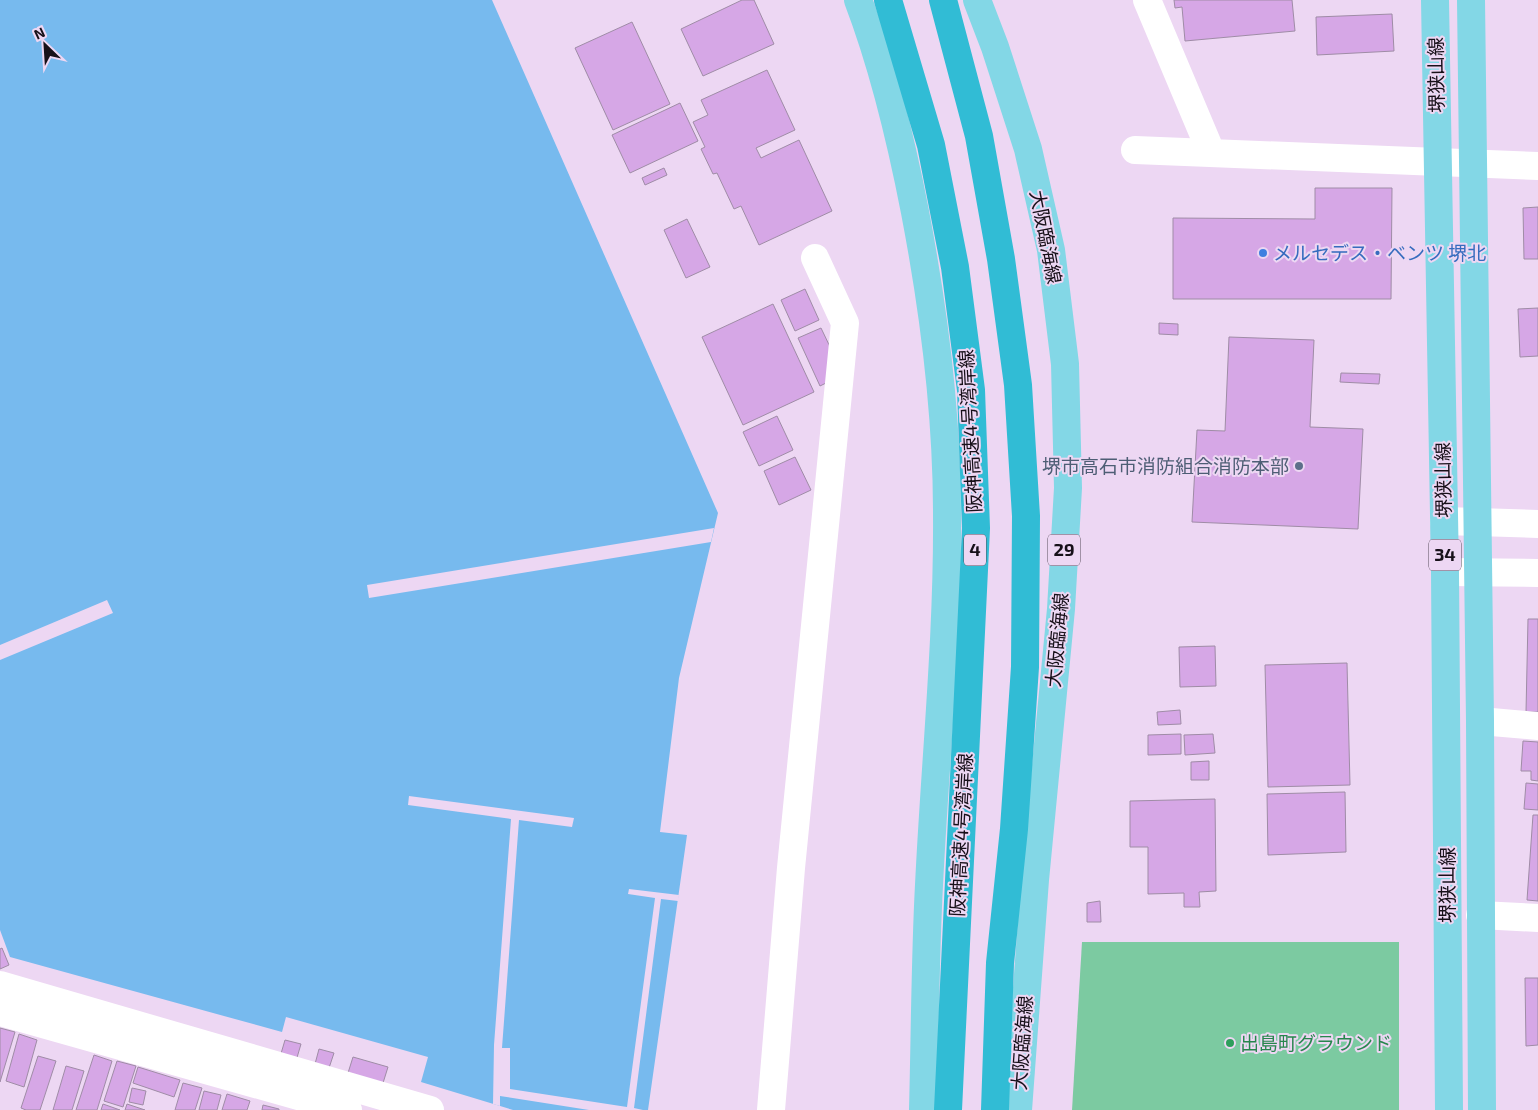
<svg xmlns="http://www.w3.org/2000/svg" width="1538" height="1110" font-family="'Exo 2','Noto Sans JP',sans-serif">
<rect width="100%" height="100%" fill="#edd7f3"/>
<path fill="#7ccaa1" d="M1082,942H1399V1110H1072Z"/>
<path fill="#77baee" d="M0,0H492L718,513L679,678L660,832L687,835L648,1110H513L421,1082L428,1057L286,1017L282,1032L10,957L0,930Z"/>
<path fill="#edd7f3" d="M714,528L711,542L369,598L367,585Z
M107,600L113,613L0,660V645Z
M409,796L574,818L572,827L519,820L502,1048H510V1089L627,1107L655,898L628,894L629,889L679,895L678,901L661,899L634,1108L643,1110H589L500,1096V1106L493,1104L494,1045L511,819L408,805Z"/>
<path fill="#d6a7e6" stroke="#9f8ca6" d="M742,0H754L774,44L703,76L681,29Z
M1174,0H1292L1295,31L1185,41L1182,7L1175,8Z
M1392,14L1394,51L1317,55L1316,17Z
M632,22L670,104L613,130L575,48Z
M767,70L795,130L756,148L761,158L799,140L832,211L759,245L741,206L734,209L717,173L713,174L701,149L705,147L693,122L708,115L701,100Z
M680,103L698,141L630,173L612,135Z
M664,168L667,175L645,185L642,178Z
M1315,188H1392L1391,299H1173V218L1315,219Z
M1538,207V259H1524L1523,208Z
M687,219L710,267L686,278L664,230Z
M805,289L819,320L795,331L781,300Z
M773,304L814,392L743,425L702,337Z
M1538,308V356L1520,357L1518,309Z
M1159,323L1178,324V335L1159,334Z
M821,328L832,351L830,381L820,386L798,338Z
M1229,337L1314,340L1310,427L1363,429L1358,529L1192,522L1197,430L1225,431Z
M1341,373L1380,374L1379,384L1340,382Z
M777,416L793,450L759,466L743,432Z
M795,457L811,490L779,505L764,471Z
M1528,619H1538V712H1526Z
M1215,646L1216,686L1180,687L1179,647Z
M1347,663L1350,785L1268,787L1265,665Z
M1180,710L1181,724L1158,725L1157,712Z
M1181,734V754L1148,755V735Z
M1213,734L1215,753L1185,755L1184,735Z
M1523,741L1538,742V781L1531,780V771H1521Z
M1209,761V780H1191V762Z
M1526,783L1538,784V810L1524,809Z
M1345,792L1346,852L1268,855L1267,794Z
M1215,799L1216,891L1199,892L1200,907H1184V893L1148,894V847H1130V801Z
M1533,815H1538V901L1527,900Z
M1100,901L1101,922H1087V903Z
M2,948L9,965L0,969V949Z
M1525,978H1538V1045L1526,1046Z
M0,1028L15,1032L0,1082Z
M19,1034L37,1040L24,1087L6,1081Z
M285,1040L301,1044L296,1061L280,1057Z
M319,1049L334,1053L329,1068L315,1064Z
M94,1055L112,1061L97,1110H76Z
M38,1056L56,1061L40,1110H26L21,1108Z
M353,1057L388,1067L383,1083L348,1073Z
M117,1061L136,1066L123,1107L104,1101Z
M66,1066L84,1071L72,1110H53Z
M138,1067L180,1080L174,1097L133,1083Z
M183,1083L202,1088L195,1110H175Z
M132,1088L146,1091L143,1105L129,1102Z
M204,1091L221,1095L217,1110H199Z
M227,1094L250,1101L247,1110H222Z
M103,1104L120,1110H101Z
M127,1104L145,1110H125Z
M263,1105L279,1109V1110H262Z"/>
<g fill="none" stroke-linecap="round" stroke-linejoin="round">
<path stroke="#fff" stroke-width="28" d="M1147,0L1211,152
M1135,150L1538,166
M1444,521L1538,524
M1445,572L1538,573
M1480,721L1538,726
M1480,915L1538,918
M0,985L430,1110
M0,1012L348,1110
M771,1110L791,868L845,323L815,258"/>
<path stroke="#83d7e6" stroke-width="28" d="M858,0C884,68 901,140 915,212C934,311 947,412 947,514C948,637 935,761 929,885C925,960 925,1035 923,1110
M977,0L995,47L1028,149L1051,250L1065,364L1068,488L1061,609L1035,880L1018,1110
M1435,0L1445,572L1449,1110
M1471,0L1480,721L1482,1110"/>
<path stroke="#31bcd5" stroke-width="28" d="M888,0L931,145L955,267L971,390L976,528L948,1110
M943,0L979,136L1001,259L1018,385L1026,516L1025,667L1014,829L1000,963L995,1110"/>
</g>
<circle fill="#3f7fe0" stroke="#edd7f3" stroke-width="2" cx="1263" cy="253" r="5"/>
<circle fill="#5c6f8a" stroke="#edd7f3" stroke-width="2" cx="1299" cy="466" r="5"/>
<circle fill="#2e9e5b" stroke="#edd7f3" stroke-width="2" cx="1230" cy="1043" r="5"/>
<g text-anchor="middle" stroke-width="4" stroke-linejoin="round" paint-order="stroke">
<g fill="#edd7f3" stroke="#574c5a" stroke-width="1">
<rect x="964" y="534.5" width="22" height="31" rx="4"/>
<rect x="1048" y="534.5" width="32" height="31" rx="4"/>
<rect x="1429" y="539.5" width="32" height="31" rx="4"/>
</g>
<g font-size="18" font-weight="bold" fill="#171019">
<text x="975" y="556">4</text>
<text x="1064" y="556">29</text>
<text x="1445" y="561">34</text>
</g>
<g font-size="19" fill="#171019" stroke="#edd7f3">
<text transform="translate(1436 75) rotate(-91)" y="7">堺狭山線</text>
<text transform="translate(1046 237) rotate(79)" y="7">大阪臨海線</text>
<text transform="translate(970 431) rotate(-93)" y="7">阪神高速4号湾岸線</text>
<text transform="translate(1443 480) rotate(-91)" y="7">堺狭山線</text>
<text transform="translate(1057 640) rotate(-85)" y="7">大阪臨海線</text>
<text transform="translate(961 835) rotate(-87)" y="7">阪神高速4号湾岸線</text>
<text transform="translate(1447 885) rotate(-90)" y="7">堺狭山線</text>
<text transform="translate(1022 1043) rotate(-86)" y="7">大阪臨海線</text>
</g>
<g font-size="19" fill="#366cbe" stroke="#edd7f3" text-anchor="start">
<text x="1273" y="260">メルセデス・ベンツ 堺北</text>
</g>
<g font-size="19" fill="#4e5e75" stroke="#edd7f3" text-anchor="end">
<text x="1289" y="473">堺市高石市消防組合消防本部</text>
</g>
<g font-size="19" fill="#27864d" stroke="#edd7f3" text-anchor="start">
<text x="1240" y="1050">出島町グラウンド</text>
</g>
</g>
<g transform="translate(45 45) rotate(335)" stroke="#edd7f3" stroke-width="4" paint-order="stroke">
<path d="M0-4L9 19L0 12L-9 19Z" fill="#171019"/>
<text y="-8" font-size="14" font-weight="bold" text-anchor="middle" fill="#171019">N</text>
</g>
</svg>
